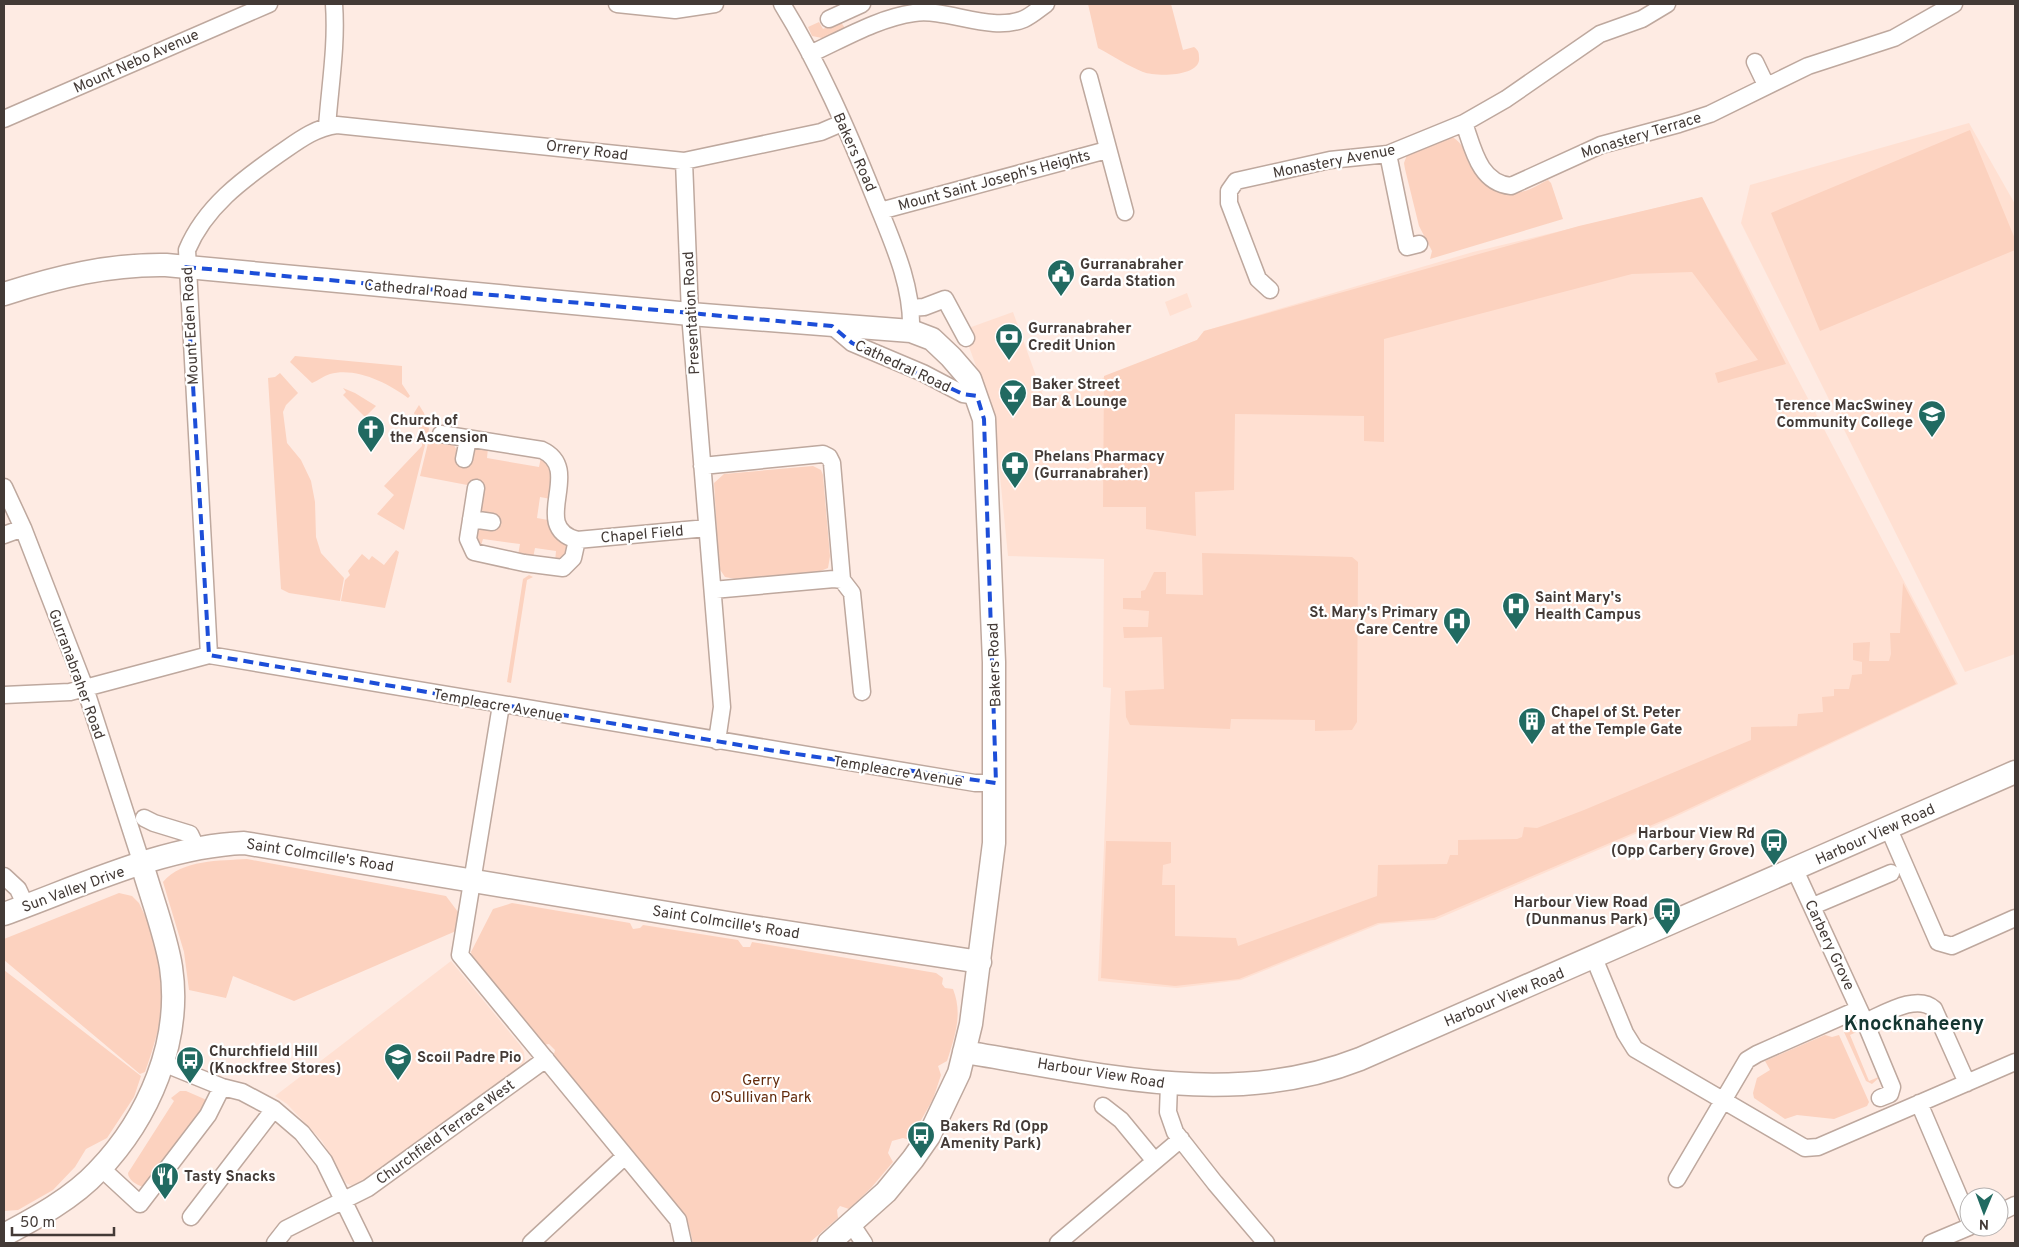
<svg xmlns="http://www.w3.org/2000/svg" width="2019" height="1247" font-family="Overpass,sans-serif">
<rect width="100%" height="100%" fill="#feebe3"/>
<path fill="#ffe0d2" d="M1969,123L2015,204V654L1965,672L1741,223L1750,185Z
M1702,197L1958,684L1675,817L1435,920L1380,924L1241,980L1177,988L1098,981L1111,688L1103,687L1104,559L1008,556L994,416L963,330L1013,312L1045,401L1197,340L1204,331L1473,252Z
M1187,293L1192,307L1170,316L1165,302Z
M451,961L520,1045L524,1052L525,1061L522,1067L363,1185L355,1187L346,1183L322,1141L287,1104L275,1096Z"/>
<path fill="#fcd2bf" d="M1088,4H1171L1183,50L1194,47C1198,50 1199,52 1199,57C1202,77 1156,77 1143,72C1128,66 1113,56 1098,48Z
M840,21L845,28L823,41L822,38L812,36L808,27L819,22L823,29Z
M1970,130L2015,239V250L1820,331L1771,213Z
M1452,137C1465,144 1464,153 1470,165C1478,182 1500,194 1519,192C1530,191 1539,184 1548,180L1551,183L1563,219L1430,259L1432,251L1419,226L1405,169L1404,163L1408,152Z
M1702,197L1786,364L1718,383L1715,373L1758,360L1692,272L1632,274L1384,339V442L1364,441V416L1235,414L1234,490L1195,492L1196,536L1146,529V507H1103L1104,376L1197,340L1204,331L1579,226Z
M295,356L402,366V384L410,396L408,398C388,383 356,367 330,374C323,376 318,381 312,383L290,362Z
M280,373L298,393L286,405L283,412L287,443L301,460L311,481L315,502L316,537L321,553L344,578L340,601L289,593L281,589L268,378L275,377Z
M343,388L355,393L376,406L365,417L343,395L346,392Z
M419,405L424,413L429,429L404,530L377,514L394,495L384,486L422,446V436L414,413Z
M430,435L450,439L458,452L476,447L488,448L487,458L539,467L541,457L552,465L551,499L540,497L537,518L548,520C553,531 562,537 568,547L565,559L555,562L556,551L535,548L533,558L518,555L520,544L483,539L480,549L476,545V533L483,527L484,514L481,508L483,488L420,476Z
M813,466L821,470L823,475L830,556L828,568L818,572L736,579L725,577L719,568L714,483L724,474Z
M396,550L399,552L385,608L341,601L345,580L350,575L348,571L362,554L369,560L372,556L384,565Z
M1202,553L1352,557L1358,562L1357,722L1352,730L1315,731V720L1231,719L1230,729L1130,725L1126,717L1125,691L1164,689L1162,637L1124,638L1123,627H1148L1149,611L1123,609V598H1141V591L1145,590L1154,572H1166V594L1203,595Z
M529,575L533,577L527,580L511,683L507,682L523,579Z
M1903,583L1956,684L1673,816L1434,918L1378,923L1239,979L1175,986L1101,978L1106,841L1171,842V863L1163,865L1162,885H1175V936L1236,938L1238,946L1377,896L1378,865L1447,864L1450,855H1458V840L1517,839L1522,837L1524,827L1537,828L1584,810L1751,740V727L1797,726L1798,714L1823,712L1822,697L1834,696V689H1849L1852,675L1862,674V662L1853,660V643L1870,642L1869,661H1889L1891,654L1890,633H1900Z
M247,859L446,896L458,912L456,931L294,1001L233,976L226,998L189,990L184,952L163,882C182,859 220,861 247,859Z
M119,893L132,896L139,903C150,926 165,956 165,982C165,1010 154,1047 145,1072L140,1074L4,960V939Z
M512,903L630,923L633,929L640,928L643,925L738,940L743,947H750L752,942L936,973L943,978L942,984L945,988L953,989C963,1014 955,1036 947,1061L938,1066L941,1075L933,1099L910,1140L903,1138L892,1141L888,1153L893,1162L871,1188L849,1209L840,1206L837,1210L838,1218L809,1243H693L688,1222L553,1058L555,1050L549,1044L543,1045L473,960L471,952L493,909Z
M4,970L141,1076L134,1097L107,1138L86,1149L75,1167L53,1190L18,1210L4,1211Z
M1860,1025L1861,1030L1850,1035L1869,1081L1881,1076L1872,1084L1866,1081L1844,1032Z
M1825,1035L1832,1037L1839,1035L1869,1102L1867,1106L1834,1119L1797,1115L1785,1119L1754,1098L1753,1093L1757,1078L1770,1070L1765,1061Z
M180,1091H186L209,1101L143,1187C137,1185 128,1180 128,1173L174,1101L171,1098Z"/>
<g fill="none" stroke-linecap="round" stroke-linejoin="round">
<g stroke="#bea89e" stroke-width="19">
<path id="street" d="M617,4L675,10L715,4
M782,4C819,64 848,131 874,196C891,239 913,284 911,331
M829,19L862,4
M810,54C843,39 878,18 914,13C948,8 990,33 1024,19C1031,16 1039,9 1046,4
M1755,62L1766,85
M1089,77L1125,212
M4,119L269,4
M1464,123C1473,148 1479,183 1511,186L1601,145L1679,124L1710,114L1808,66L1894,38L1954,4
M327,127C330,85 337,45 334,4
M1388,154L1407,247L1419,244
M684,161L690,314L722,707L717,741
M880,211L1107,150
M1270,290L1258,279L1229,203V191L1236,181L1330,160L1388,154L1464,123L1506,99L1600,34L1642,19L1667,4
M910,308L924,307L945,299L966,338
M832,326L852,343L923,373L963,394L977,396
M441,434L542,450C585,470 528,526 577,540
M464,459L468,439
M702,466L823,454L829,457L832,463L842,580L852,593L862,692
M4,487L23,528L85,688L142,864
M476,488L468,539L474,552L524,563L563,568L573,558L577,540L707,528
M471,519L492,522
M4,535L23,528
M713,590L834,579L842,580
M209,655L187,250C205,207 242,180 279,154C298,141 314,128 337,125L684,161L821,132L842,123
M4,695L70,692L209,655L975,783H996
M501,705L460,955L678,1220L683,1243
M144,818L154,823L190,834L197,849
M1888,827L1938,942L1952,946L2015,918
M1795,870L1865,1022L1892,1087L1890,1094L1880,1098
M4,876L18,889L26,906
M1813,906L1891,873
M1594,958L1625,1033L1635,1049L1805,1148L1818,1147L2015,1062
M1865,1022C1884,1014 1917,993 1934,1009L1967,1083
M163,1063L222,1087L242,1092L274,1109L302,1133L324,1161L364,1243
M1169,1084L1168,1112L1175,1132L1215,1183L1266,1243
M1919,1103L1969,1220
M1103,1106L1121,1120L1154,1160
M101,1168L140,1204L208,1115L222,1087
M1677,1179L1747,1060L1757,1054L1859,1009
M1999,1213L2015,1205
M191,1217L274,1109
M852,1225L864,1243
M275,1243L286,1229L368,1188L546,1059
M531,1243L624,1157
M1058,1243L1181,1139
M1931,1243L1969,1227"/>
</g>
<g stroke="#bea89e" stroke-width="25">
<path id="secondary" d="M4,294C57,277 109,264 166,265L690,314L911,331L932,339L951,357L970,379L984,419L994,662V843L971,1024L959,1073L929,1136L913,1159L886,1192L829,1243
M4,914C79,887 164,846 244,843L746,926L980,962
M964,1052C1097,1073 1230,1110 1360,1059L2015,772
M4,1235C36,1218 73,1198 98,1171C149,1118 182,1041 171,967C166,935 151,896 142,864"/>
</g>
<use href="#street" stroke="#fff" stroke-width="16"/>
<use href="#secondary" stroke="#fff" stroke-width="22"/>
</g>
<path fill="none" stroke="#1d4ed8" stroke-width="4" stroke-dasharray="10 6" stroke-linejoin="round" d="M186,267L832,326L852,343L963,394L977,396L984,419L996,783L769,750L209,655Z"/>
<defs>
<g id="civic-pin" transform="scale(1.4375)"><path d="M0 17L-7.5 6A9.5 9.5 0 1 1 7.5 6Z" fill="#216a61" stroke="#fff"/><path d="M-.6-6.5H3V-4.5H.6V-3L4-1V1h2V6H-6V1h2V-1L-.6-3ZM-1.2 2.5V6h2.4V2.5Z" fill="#fff"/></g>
<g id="bank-pin" transform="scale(1.4375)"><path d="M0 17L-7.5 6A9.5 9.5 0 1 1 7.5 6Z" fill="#216a61" stroke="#fff"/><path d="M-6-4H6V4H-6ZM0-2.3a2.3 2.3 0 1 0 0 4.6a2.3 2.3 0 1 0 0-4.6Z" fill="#fff"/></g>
<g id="bar-pin" transform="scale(1.4375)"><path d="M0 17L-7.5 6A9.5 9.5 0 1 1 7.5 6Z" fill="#216a61" stroke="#fff"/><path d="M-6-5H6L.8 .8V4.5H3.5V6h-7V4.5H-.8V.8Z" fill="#fff"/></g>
<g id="school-pin" transform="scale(1.4375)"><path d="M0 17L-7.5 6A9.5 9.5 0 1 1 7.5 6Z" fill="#216a61" stroke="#fff"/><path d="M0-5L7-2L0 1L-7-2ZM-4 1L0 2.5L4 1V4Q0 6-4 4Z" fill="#fff"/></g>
<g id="church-pin" transform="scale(1.4375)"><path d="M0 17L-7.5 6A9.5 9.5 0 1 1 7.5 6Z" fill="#216a61" stroke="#fff"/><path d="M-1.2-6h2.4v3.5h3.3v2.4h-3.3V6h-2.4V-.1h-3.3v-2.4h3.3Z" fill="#fff"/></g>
<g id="pharmacy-pin" transform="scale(1.4375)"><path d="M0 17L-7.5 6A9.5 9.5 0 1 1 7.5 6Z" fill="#216a61" stroke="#fff"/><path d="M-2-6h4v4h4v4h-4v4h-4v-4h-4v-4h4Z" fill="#fff"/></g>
<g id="hospital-pin" transform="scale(1.4375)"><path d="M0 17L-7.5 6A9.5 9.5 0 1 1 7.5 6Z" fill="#216a61" stroke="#fff"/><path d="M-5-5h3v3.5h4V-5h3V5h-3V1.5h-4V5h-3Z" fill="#fff"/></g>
<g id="building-pin" transform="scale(1.4375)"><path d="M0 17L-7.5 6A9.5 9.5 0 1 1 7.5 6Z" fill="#216a61" stroke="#fff"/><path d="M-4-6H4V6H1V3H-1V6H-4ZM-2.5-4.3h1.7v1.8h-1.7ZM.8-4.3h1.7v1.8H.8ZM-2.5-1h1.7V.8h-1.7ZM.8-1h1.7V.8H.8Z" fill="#fff"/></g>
<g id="bus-pin" transform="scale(1.4375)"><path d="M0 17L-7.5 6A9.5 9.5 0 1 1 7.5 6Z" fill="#216a61" stroke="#fff"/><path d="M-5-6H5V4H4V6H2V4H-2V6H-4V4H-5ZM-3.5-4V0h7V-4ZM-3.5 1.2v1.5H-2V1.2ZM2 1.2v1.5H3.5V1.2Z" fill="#fff"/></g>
<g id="restaurant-pin" transform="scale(1.4375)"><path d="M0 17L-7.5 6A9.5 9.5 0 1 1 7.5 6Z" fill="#216a61" stroke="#fff"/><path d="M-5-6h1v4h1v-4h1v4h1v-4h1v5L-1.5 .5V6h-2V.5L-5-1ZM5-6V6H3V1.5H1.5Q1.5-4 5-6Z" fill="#fff"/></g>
</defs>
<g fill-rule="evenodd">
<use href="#civic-pin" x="1061" y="273"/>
<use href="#bank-pin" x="1009" y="337"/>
<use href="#bar-pin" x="1013" y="393"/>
<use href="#school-pin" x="1932" y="414"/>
<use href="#church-pin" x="371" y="429"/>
<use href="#pharmacy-pin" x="1015" y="465"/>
<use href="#hospital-pin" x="1516" y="606"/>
<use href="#hospital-pin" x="1457" y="621"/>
<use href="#building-pin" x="1532" y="721"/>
<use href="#bus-pin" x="1774" y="842"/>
<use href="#bus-pin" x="1667" y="911"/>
<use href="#school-pin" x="398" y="1057"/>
<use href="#bus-pin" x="190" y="1060"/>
<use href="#bus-pin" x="921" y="1135"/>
<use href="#restaurant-pin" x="165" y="1176"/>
</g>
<g text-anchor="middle" stroke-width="4.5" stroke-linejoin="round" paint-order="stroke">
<g font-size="15" fill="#433a36" stroke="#fff">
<text transform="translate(136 61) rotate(-24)" y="5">Mount Nebo Avenue</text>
<text transform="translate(1641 135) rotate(-17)" y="5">Monastery Terrace</text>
<text transform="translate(587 150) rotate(7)" y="5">Orrery Road</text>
<text transform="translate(855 152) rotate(66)" y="5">Bakers Road</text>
<text transform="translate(1334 161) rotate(-11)" y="5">Monastery Avenue</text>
<text transform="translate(994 180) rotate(-15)" y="5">Mount Saint Joseph's Heights</text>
<text transform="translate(416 289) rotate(5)" y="5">Cathedral Road</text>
<text transform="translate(691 313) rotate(-93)" y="5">Presentation Road</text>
<text transform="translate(190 326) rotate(-93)" y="5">Mount Eden Road</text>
<text transform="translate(903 366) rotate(25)" y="5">Cathedral Road</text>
<text transform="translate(642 534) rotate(-5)" y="5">Chapel Field</text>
<text transform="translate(994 665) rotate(-92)" y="5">Bakers Road</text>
<text transform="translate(77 674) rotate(70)" y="5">Gurranabraher Road</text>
<text transform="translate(498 705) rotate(10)" y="5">Templeacre Avenue</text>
<text transform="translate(898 771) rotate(9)" y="5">Templeacre Avenue</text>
<text transform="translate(1875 834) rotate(-24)" y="5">Harbour View Road</text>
<text transform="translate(320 855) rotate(9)" y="5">Saint Colmcille's Road</text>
<text transform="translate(73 889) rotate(-20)" y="5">Sun Valley Drive</text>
<text transform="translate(726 922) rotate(9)" y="5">Saint Colmcille's Road</text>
<text transform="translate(1830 945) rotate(65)" y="5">Carbery Grove</text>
<text transform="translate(1504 997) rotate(-23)" y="5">Harbour View Road</text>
<text transform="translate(1101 1073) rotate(9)" y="5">Harbour View Road</text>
<text transform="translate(445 1132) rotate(-36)" y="5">Churchfield Terrace West</text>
</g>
<g font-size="15" font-weight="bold" fill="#433a36" stroke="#fff" text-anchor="start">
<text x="1080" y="269">Gurranabraher<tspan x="1080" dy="17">Garda Station</tspan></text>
<text x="1028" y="333">Gurranabraher<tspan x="1028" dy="17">Credit Union</tspan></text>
<text x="1032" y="389">Baker Street<tspan x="1032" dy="17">Bar &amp; Lounge</tspan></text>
<text x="1913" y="410" text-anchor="end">Terence MacSwiney<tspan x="1913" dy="17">Community College</tspan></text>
<text x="390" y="425">Church of<tspan x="390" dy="17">the Ascension</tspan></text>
<text x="1034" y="461">Phelans Pharmacy<tspan x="1034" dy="17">(Gurranabraher)</tspan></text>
<text x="1535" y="602">Saint Mary's<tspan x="1535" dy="17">Health Campus</tspan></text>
<text x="1438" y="617" text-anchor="end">St. Mary's Primary<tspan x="1438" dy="17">Care Centre</tspan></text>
<text x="1551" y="717">Chapel of St. Peter<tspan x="1551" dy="17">at the Temple Gate</tspan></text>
<text x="1755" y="838" text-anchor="end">Harbour View Rd<tspan x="1755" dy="17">(Opp Carbery Grove)</tspan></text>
<text x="1648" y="907" text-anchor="end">Harbour View Road<tspan x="1648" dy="17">(Dunmanus Park)</tspan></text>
<text x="209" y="1056">Churchfield Hill<tspan x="209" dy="17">(Knockfree Stores)</tspan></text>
<text x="417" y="1062">Scoil Padre Pio</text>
<text x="940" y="1131">Bakers Rd (Opp<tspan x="940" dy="17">Amenity Park)</tspan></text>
<text x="184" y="1181">Tasty Snacks</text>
</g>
<g font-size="15" fill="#632b0c" stroke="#fff">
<text x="761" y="1085">Gerry<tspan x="761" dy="17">O'Sullivan Park</tspan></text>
</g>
<g font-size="20" font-weight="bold" fill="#143631" stroke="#fff">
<text x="1914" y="1030">Knocknaheeny</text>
</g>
</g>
<rect width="2019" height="1247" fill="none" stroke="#433a36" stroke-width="10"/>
<g transform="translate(1984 1212) rotate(181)"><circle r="24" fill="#ffffff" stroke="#b4b0af"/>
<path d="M0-4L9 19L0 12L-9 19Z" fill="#216a61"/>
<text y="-8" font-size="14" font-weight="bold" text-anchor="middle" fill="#433a36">N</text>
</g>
<path d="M12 1227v8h102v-8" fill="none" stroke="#433a36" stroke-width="2.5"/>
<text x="20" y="1227" font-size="15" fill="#433a36" stroke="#ffffff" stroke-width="4" paint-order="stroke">50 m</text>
</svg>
